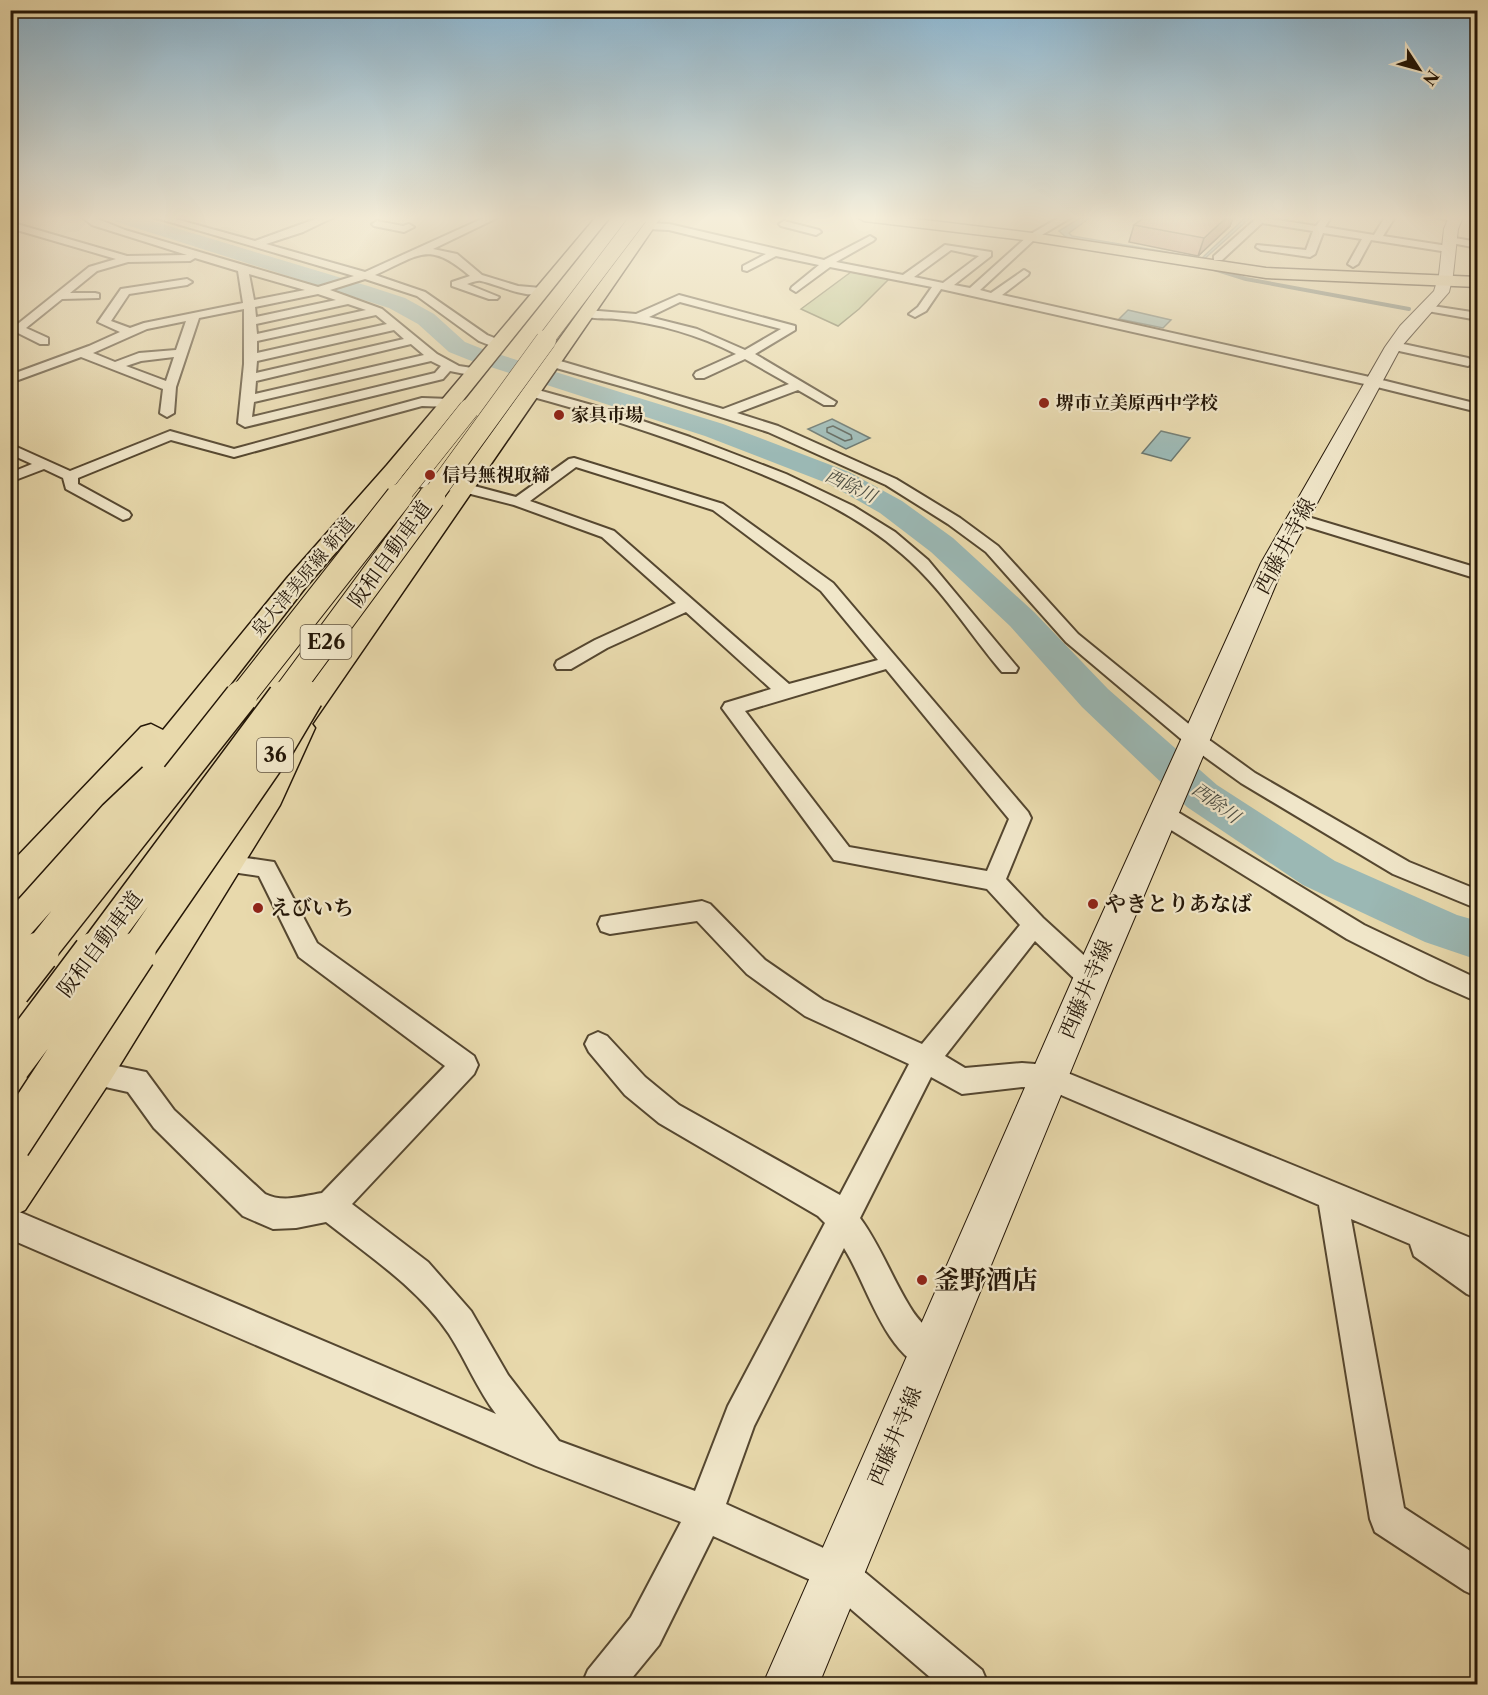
<svg xmlns="http://www.w3.org/2000/svg" width="1488" height="1695" font-family="'Libre Caslon Text','Noto Serif JP',serif">
<rect width="100%" height="100%" fill="#e8d9ac"/>
<filter id="stains"><feTurbulence type="fractalNoise" baseFrequency=".00333" numOctaves="4"/><feColorMatrix values="0 0 0 0 .2 0 0 0 0 .09 0 0 0 0 .02 0 0 0 .5 -.17"/></filter>
<radialGradient id="worn" r=".72"><stop offset=".6" stop-color="#630" stop-opacity="0"/><stop offset="1" stop-color="#630" stop-opacity=".3"/></radialGradient>
<path fill="#b6bf89" stroke="#6d6a48" stroke-width="1.5" d="M851,272L889,279L859,309L838,326L801,309Z"/>
<path fill="#9bb8b4" stroke="#6b776f" stroke-width="1.5" d="M1081,217H1091L1069,233L1072,236L1202,258L1246,217H1251L1202,261L1067,238L1059,231Z
M1128,310L1171,320L1163,328L1119,319Z
M832,419L870,438L846,449L808,429Z
M1161,431L1190,438L1171,461L1142,453Z"/>
<g fill="none" stroke-linecap="round" stroke-linejoin="round">
<path stroke="#60675e" stroke-width="1.5" d="M833,426L851,435L852,439L845,441L827,432V428Z"/>
<path stroke="#6b776f" stroke-width="4" d="M1214,269L1246,279L1409,309"/>
<path fill="#9bb8b4" fill-rule="evenodd" d="M111,217H139L368,286L405,298L434,314L465,342L485,350L723,424L849,472L902,501L953,538L1034,612L1108,689L1217,785L1335,861L1457,915L1478,921V960L1425,942L1303,885L1187,807L1082,707L1010,626L931,552L880,513L829,484L705,436L469,360L449,352L418,324L389,308L114,221Z"/>
<g stroke="#554730" stroke-width="4">
<path id="street" d="M82,217H93L125,230L318,287L354,276L153,217H168L255,241L321,217H334L303,232L266,244L365,272L486,217H499L433,249L457,254L482,275L518,286L541,288L546,291C532,302 497,284 481,281C476,280 471,283 467,284L499,297L497,299H489L452,286V282L470,276C428,240 420,255 375,275L425,292L487,335L502,341V347H494L479,341L417,296L365,279L330,290L382,309L437,354L459,366L479,369L481,372L475,376L450,371L443,379L245,427L238,423L244,364V309L199,318L176,387L174,413L167,417L160,413L163,389L81,357L10,383V375L89,346L120,332L98,322L121,289L187,279L192,282L187,285L129,294L111,321L130,328L144,323L243,303L238,271L195,258L190,261L128,262L97,271L70,293H95L99,294V298L62,299L26,328L48,338V344H40L14,331V327L89,267L116,259L10,228V222L127,256L187,255L92,225ZM249,274L305,290L254,300ZM318,294L336,300L256,317L255,307ZM348,304L366,310L257,334L256,324ZM376,315L387,324L257,353V341ZM186,321L176,350L139,353L115,362L93,353L147,329ZM394,330L404,339L256,373L257,361ZM411,344L424,355L255,394L256,381ZM174,357L166,381L126,366L141,361ZM431,361L441,366L435,373L252,417L254,402Z
M1060,217H1072L1035,239L980,290L991,293L1024,270L1029,273L1028,275L1002,295L1374,378L1478,404V412L1369,385L941,289L926,311L915,317L909,314L918,307L932,287L830,267L796,292L791,289L792,287L819,265L776,256L747,271L743,270V266L766,254L669,230L648,229L643,226L648,223L669,224L824,260L870,236L875,239L873,241L836,262L903,275L945,245L991,252V256L954,285L970,288L1029,235ZM951,250L979,256L943,283L914,277Z
M1258,217L1316,226L1323,217H1331L1325,227L1374,235L1385,217H1395L1383,236L1448,246L1453,249L1448,252L1371,240L1358,264L1353,267L1348,264L1362,239L1323,233L1315,254L1310,257L1261,250L1256,247L1257,245L1306,250L1313,231L1262,223L1222,260H1214V256Z
M1435,217H1458L1460,219L1455,222Z
M377,221L403,226L409,224L414,227L404,232L374,226L372,224Z
M784,221L819,230L821,232L816,235L781,226L779,224Z
M1449,237L1478,242V248L1446,242V238Z
M679,295L795,326V330L755,354L836,402L834,405H824L798,390L737,413L778,426L896,479L960,518L998,546L1078,634L1201,734L1255,773L1409,862L1478,890V909L1393,874L1241,783L1187,744L1066,642L986,552L948,524L886,485L768,432L642,392L549,366L547,363L549,360H557L723,409L789,384L745,359L704,378H696L694,375L696,372L736,354C699,335 658,323 616,319C606,318 588,320 580,313L586,310L636,314ZM680,302L781,329L745,350L697,329L649,317Z
M1426,305L1478,313V320L1422,310L1420,308Z
M1394,342L1468,358L1474,362L1468,366L1390,349V343Z
M531,388L613,411L690,437L786,474L853,506L895,532L928,560L1018,668L1016,672H1002C969,633 942,588 902,554C852,510 788,484 726,460C660,435 594,413 526,395L524,392L526,389Z
M422,398L450,399L457,403L450,407L422,406L234,457L171,440L78,478V484L129,512L131,515L129,518L123,520L66,489L63,478L44,469L10,482V473L32,464L10,454V444L70,471L170,431L234,449Z
M574,458L723,504L833,583L1028,812L1031,818L1006,879L1043,918L1100,970L1104,978L1100,986L1091,989L1082,986L1035,941L945,1056L965,1068L1022,1063L1048,1065L1478,1241V1299L1467,1294L1414,1256L1410,1244L1351,1219L1404,1508L1478,1556V1597L1465,1591L1375,1532L1370,1519L1319,1205L1047,1089L1022,1087L962,1094L931,1077L860,1218C880,1245 892,1278 910,1307C920,1325 939,1336 947,1355L942,1367L930,1372C883,1352 869,1288 844,1248L754,1426L726,1504L850,1560L982,1670L988,1684H938L824,1586L713,1536L659,1645L627,1684H582L588,1670L631,1617L681,1522L536,1466L10,1239V1208L496,1414C477,1389 466,1360 449,1334C418,1288 369,1256 326,1222L296,1228L273,1229L243,1216L154,1128L128,1092L83,1082L79,1073L83,1064L93,1061L146,1072L174,1110L265,1194C283,1203 303,1196 322,1193L445,1066L299,957L259,876L218,870L215,864L218,858L226,855L274,862L317,943L474,1056L478,1065L474,1074L352,1204L428,1262L471,1311L508,1375L559,1441L695,1491L728,1406L825,1223L818,1216L659,1123L625,1095L589,1052L585,1044L589,1036L598,1032L607,1036L645,1077L679,1105L840,1195L909,1064L805,1016L747,974L697,921L610,934L601,931L598,924L601,917L702,901L710,904L765,960L823,1000L922,1044L1020,925L987,889L834,860L722,708L725,703L771,689L686,612L607,648L571,669H557L555,665L557,661L595,640L676,603L602,537L514,505L463,492L387,483L380,479L387,475L463,483L516,497L569,459ZM576,467L713,510L821,591L878,660L789,684L614,531L530,501ZM886,669L1009,819L987,871L849,847L745,711Z
M1298,514L1478,568V579L1292,522L1290,519Z
M1163,806L1171,808L1364,925L1478,979V1002L1428,980L1347,939L1155,820L1152,814L1155,808Z"/>
</g>
<g stroke="#241607" stroke-width="2">
<path id="secondary" d="M1449,217H1463L1458,229L1453,275L1449,292L1401,347L1285,563L1109,978L819,1684H763L1073,978L1261,563L1385,347L1400,326L1434,291L1439,275L1444,229Z"/>
</g>
<g stroke="#241607" stroke-width="3">
<path id="primary" d="M596,217H610L403,475L305,588L136,806L125,809L114,806L110,799L22,896L10,900V864L141,727L151,724L163,730L287,578L387,465Z
M647,217H661L312,724L315,728L280,805L107,1086L25,1210L10,1217V1157L79,1060L255,794L284,731L281,726L286,719Z
M857,217H899L1032,233L1266,268L1478,277V287L1266,278L1032,241L864,221Z"/>
</g>
<use href="#street" fill="#f0e6c9" fill-rule="evenodd"/>
<use href="#secondary" fill="#f0e6c9" fill-rule="evenodd"/>
<use href="#primary" fill="#e8d9ac" fill-rule="evenodd"/>
<g stroke="#241607" stroke-width="17" stroke-linecap="butt">
<path id="highway-bridge-far4" d="M545,341L639,217"/>
</g>
<g stroke="#241607" stroke-width="21" stroke-linecap="butt">
<path id="highway-bridge-far3" d="M398,498L469,409
M431,498L546,340"/>
</g>
<g stroke="#241607" stroke-width="28" stroke-linecap="butt">
<path id="highway-bridge-far2" d="M240,699L399,497
M283,699L432,497
M306,699L308,695"/>
</g>
<g stroke="#241607" stroke-width="35" stroke-linecap="butt">
<path id="highway-bridge-far1" d="M10,933L115,816L154,779
M37,955L241,697
M92,955L284,697
M134,955L278,746L307,697"/>
</g>
<g stroke="#241607" stroke-width="44" stroke-linecap="butt">
<path id="highway-bridge" d="M10,989L38,953
M10,1065L94,953
M10,1144L135,953"/>
</g>
<use href="#highway-bridge-far4" stroke="#e8d9ac" stroke-width="16"/>
<use href="#highway-bridge-far3" stroke="#e8d9ac" stroke-width="20"/>
<use href="#highway-bridge-far2" stroke="#e8d9ac" stroke-width="26"/>
<use href="#highway-bridge-far1" stroke="#e8d9ac" stroke-width="32"/>
<use href="#highway-bridge" stroke="#e8d9ac" stroke-width="41"/>
</g>
<path fill="#ba876c" stroke="#241607" stroke-width="1.5" d="M1145,217H1233L1230,226L1198,256L1129,242L1134,225Z"/>
<path fill="#976e58" stroke="#241607" stroke-width="1.5" d="M1227,217H1233L1230,226L1198,256L1204,238Z"/>
<path fill="#d89d7e" stroke="#241607" stroke-width="1.5" d="M1145,217H1227L1204,238L1134,225Z"/>
<linearGradient id="sky" x2="0" y2="1"><stop stop-color="#89b6d3"/><stop offset="0.48" stop-color="#f5eeda"/><stop offset="1" stop-color="#f5eeda" stop-opacity="0"/></linearGradient>
<rect width="1488" height="454" fill="url(#sky)"/>
<g fill="#8f2418" stroke="#f0e6c9" stroke-width="2">
<circle cx="1044" cy="403" r="6"/>
<circle cx="559" cy="415" r="6"/>
<circle cx="430" cy="475" r="6"/>
<circle cx="1093" cy="904" r="6"/>
<circle cx="258" cy="908" r="6"/>
<circle cx="922" cy="1280" r="6"/>
</g>
<g text-anchor="middle" stroke-width="4.5" stroke-linejoin="round" paint-order="stroke">
<g font-size="18" font-weight="bold" fill="#241607" stroke="#f0e6c9" text-anchor="start">
<text x="1056" y="409">堺市立美原西中学校</text>
<text x="571" y="421">家具市場</text>
<text x="442" y="481">信号無視取締</text>
</g>
<g font-size="18" font-style="italic" fill="#4e4f44" stroke="#f0e6c9">
<text transform="translate(851 486) rotate(26)" y="6">西除川</text>
<text transform="translate(1216 803) rotate(36)" y="6">西除川</text>
</g>
<g font-size="18" fill="#241607" stroke="#f0e6c9">
<text transform="translate(303 577) rotate(-50)" y="6">泉大津美原線 新道</text>
</g>
<g fill="#f0e6c9" stroke="#615441" stroke-width="1.5">
<rect x="300.5" y="625" width="51" height="34" rx="4.5"/>
<rect x="257" y="738" width="36" height="34" rx="4.5"/>
</g>
<g font-size="20" font-weight="bold" fill="#241607">
<text x="326" y="649">E26</text>
<text x="275" y="762">36</text>
</g>
<g font-size="21" fill="#241607" stroke="#f0e6c9">
<text transform="translate(1285 546) rotate(-62)" y="7">西藤井寺線</text>
<text transform="translate(390 554) rotate(-54)" y="7">阪和自動車道</text>
<text transform="translate(100 944) rotate(-53)" y="7">阪和自動車道</text>
<text transform="translate(1086 989) rotate(-67)" y="7">西藤井寺線</text>
<text transform="translate(895 1436) rotate(-67)" y="7">西藤井寺線</text>
</g>
<g font-size="21" font-weight="bold" fill="#241607" stroke="#f0e6c9" text-anchor="start">
<text x="1105" y="911">やきとりあなば</text>
<text x="270" y="915">えびいち</text>
</g>
<g font-size="26" font-weight="bold" fill="#241607" stroke="#f0e6c9" text-anchor="start">
<text x="934" y="1289">釜野酒店</text>
</g>
</g>
<rect width="1488" height="1695" fill="none" stroke="#e8d9ac" stroke-width="36"/>
<rect x="12" y="12" width="1464" height="1671" fill="none" stroke="#241607" stroke-width="3"/>
<rect x="18" y="18" width="1452" height="1659" fill="none" stroke="#241607" stroke-width="1.5"/>
<g transform="translate(1419 69) rotate(126)" stroke="#f0e6c9" stroke-width="4.5" paint-order="stroke">
<path d="M0-4.5L10 22L0 15L-10 22Z" fill="#241607"/>
<text y="-9" font-size="16" font-weight="bold" text-anchor="middle" fill="#241607">N</text>
</g>
<rect width="100%" height="100%" filter="url(#stains)"/>
<rect width="100%" height="100%" fill="url(#worn)"/>
</svg>
